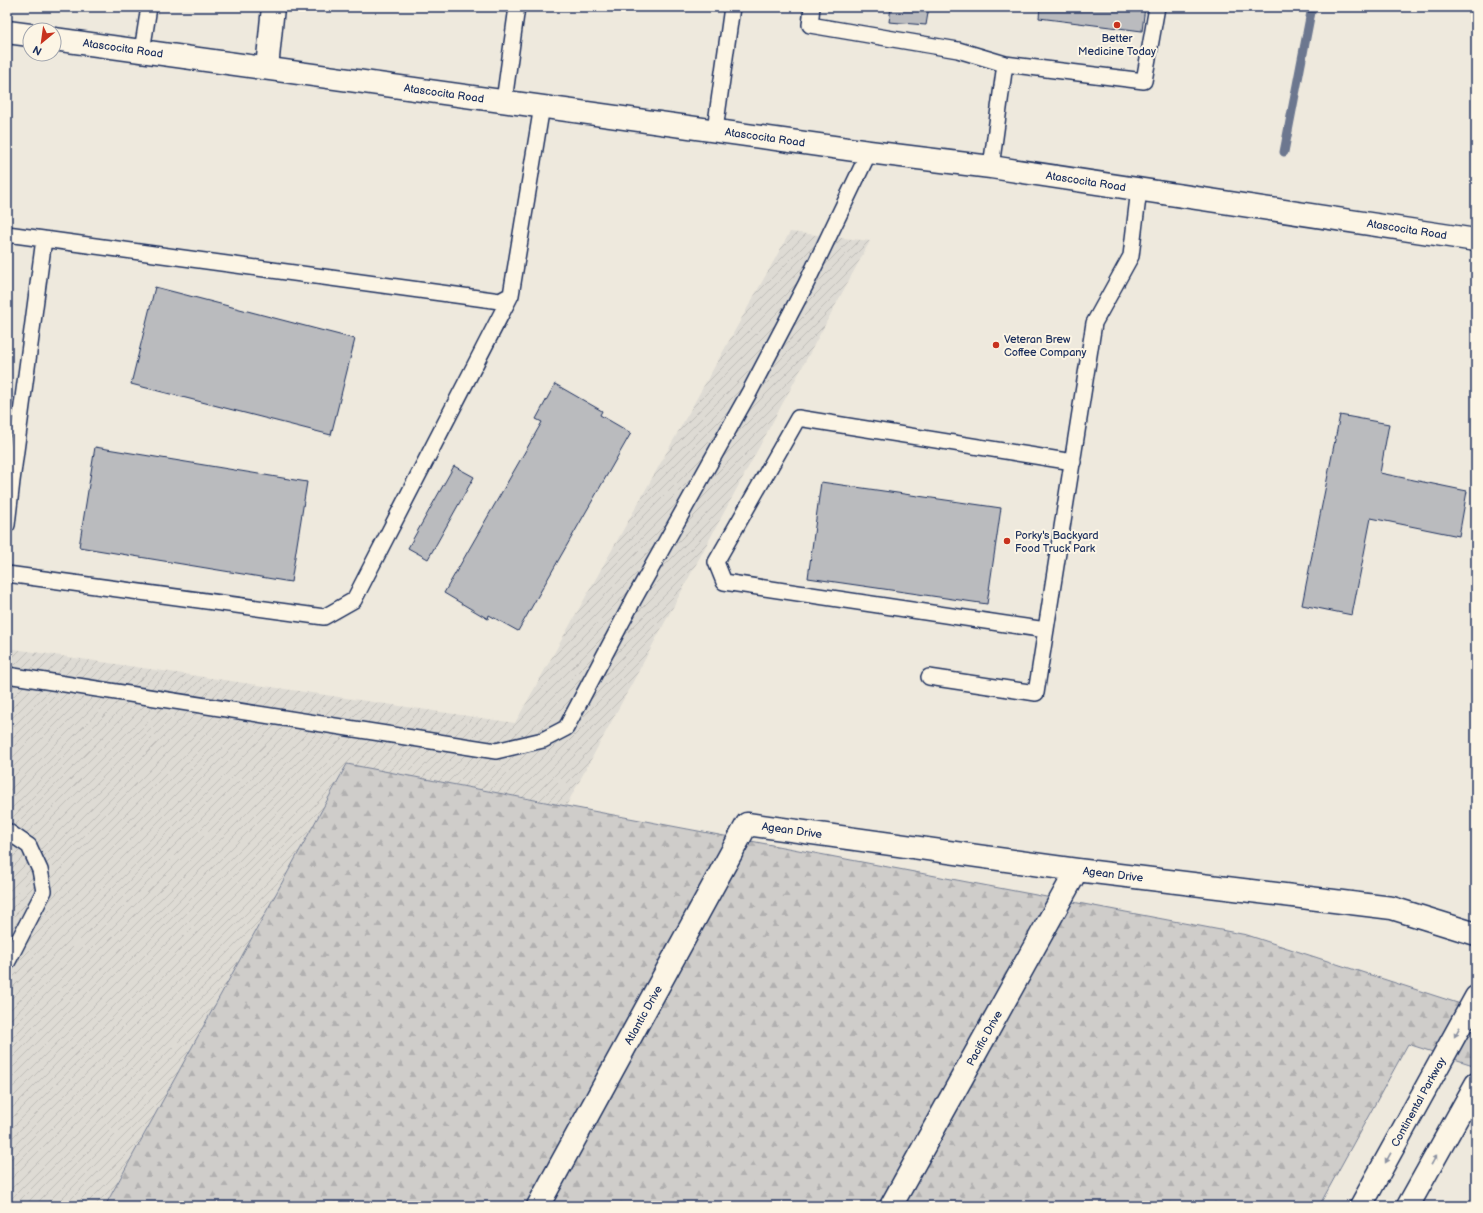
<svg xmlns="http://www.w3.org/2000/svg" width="1483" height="1213" font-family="'Balsamiq Sans',sans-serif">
<defs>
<pattern id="industrial-furrows" width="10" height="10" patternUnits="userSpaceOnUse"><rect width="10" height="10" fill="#dedbd4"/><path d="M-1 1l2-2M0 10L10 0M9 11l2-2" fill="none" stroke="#bebcb8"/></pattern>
<pattern id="forest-firs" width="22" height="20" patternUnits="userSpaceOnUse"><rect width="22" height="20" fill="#cfcdca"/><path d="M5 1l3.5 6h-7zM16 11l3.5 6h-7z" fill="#b1b0b0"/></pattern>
</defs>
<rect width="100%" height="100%" fill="#eee9dd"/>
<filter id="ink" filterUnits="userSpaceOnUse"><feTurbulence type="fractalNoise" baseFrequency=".025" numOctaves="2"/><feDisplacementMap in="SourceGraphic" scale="8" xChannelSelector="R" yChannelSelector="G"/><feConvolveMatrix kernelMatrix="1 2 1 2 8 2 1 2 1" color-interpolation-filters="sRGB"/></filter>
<g filter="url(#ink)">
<path fill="url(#industrial-furrows)" d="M790,232L870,241L566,806L347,764L105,1206H7V648L515,723Z"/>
<path fill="url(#forest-firs)" stroke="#757e94" d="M347,764L566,806L1247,935L1476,1009V1066L1408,1044L1319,1206H105Z"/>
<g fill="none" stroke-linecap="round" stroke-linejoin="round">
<path stroke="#6c778f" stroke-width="9" d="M1284,152L1312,7"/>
</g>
<path fill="#babbbe" stroke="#1b2f5e" d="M891,7H929L926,25L889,22Z
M1040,7H1145L1142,31L1039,18Z
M155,287L355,339L331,435L131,384Z
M555,384L602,411L600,415L631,433L518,631L489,615L488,619L444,593L542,422L536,419Z
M1340,415L1389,424L1380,473L1467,491L1459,536L1371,518L1352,615L1302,605Z
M95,447L307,482L291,582L79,547Z
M454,466L474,477L428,559L408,548Z
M821,482L1001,508L987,604L808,578Z"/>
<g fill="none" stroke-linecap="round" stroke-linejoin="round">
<g stroke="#1b2f5e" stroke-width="18">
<path id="lane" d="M812,7L810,25L958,50L1005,64L991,167
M142,51L149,7
M1005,64L1144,81L1157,7
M504,101L517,7
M715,130L732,7
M7,234L500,301L511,295L542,106
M7,525L12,481L44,239
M7,574L324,617L354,600L511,295
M1046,630L724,582L716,562L798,418L1073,462
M7,675L496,751L543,740L566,728L634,599L750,391L806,284L869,152
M929,677L1036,693L1094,323L1131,256L1139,189
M7,831L29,846L40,870L44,891L7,963"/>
</g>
<g stroke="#1b2f5e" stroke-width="25">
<path id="street" d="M267,68L273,7
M538,1206L747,824L1077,870L1392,908L1476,934
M891,1206L1077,870
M1361,1206L1476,997
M1408,1206L1476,1084"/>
</g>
<g stroke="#1b2f5e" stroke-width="25">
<path id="secondary" d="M7,32L30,35
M54,39L869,152L991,167L1476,240"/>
</g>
<use href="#lane" stroke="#fcf5e5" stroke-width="15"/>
<use href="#street" stroke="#fcf5e5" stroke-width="22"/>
<use href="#secondary" stroke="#fcf5e5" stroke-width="22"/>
</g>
<defs><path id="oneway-solid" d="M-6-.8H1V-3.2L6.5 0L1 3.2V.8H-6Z"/></defs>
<g fill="#8c92a2">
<use href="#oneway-solid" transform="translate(1457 1032) rotate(119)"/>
<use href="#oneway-solid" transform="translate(1388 1158) rotate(119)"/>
<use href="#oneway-solid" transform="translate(1434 1160) rotate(-61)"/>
</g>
</g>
<g fill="#c8321e" stroke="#fcf5e5" stroke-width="1.5">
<circle cx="1117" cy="25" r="4"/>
<circle cx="996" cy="345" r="4"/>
<circle cx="1007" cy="541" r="4"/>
</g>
<g text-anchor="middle" stroke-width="4" stroke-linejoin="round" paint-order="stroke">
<g font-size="11" fill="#1b2f5e" stroke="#fcf5e5" text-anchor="start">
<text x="1117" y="42" text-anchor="middle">Better<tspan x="1117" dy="13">Medicine Today</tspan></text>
<text x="1004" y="343">Veteran Brew<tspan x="1004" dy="13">Coffee Company</tspan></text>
<text x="1015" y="539">Porky's Backyard<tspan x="1015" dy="13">Food Truck Park</tspan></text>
</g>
<g font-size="11" fill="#1b2f5e" stroke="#fcf5e5">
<text transform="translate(123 48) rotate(8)" y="4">Atascocita Road</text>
<text transform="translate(444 93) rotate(8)" y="4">Atascocita Road</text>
<text transform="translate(765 137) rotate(8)" y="4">Atascocita Road</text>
<text transform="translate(1086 181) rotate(9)" y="4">Atascocita Road</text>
<text transform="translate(1407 229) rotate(9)" y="4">Atascocita Road</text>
<text transform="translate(792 830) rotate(8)" y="4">Agean Drive</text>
<text transform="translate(1113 874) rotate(7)" y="4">Agean Drive</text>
<text transform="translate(643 1015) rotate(-61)" y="4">Atlantic Drive</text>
<text transform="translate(984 1038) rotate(-61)" y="4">Pacific Drive</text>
<text transform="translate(1418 1102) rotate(-61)" y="4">Continental Parkway</text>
</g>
</g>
<rect width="1483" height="1213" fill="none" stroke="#fcf5e5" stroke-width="24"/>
<rect x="12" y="12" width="1459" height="1189" fill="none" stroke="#1b2f5e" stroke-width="1.5" filter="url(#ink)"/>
<g transform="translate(42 42) rotate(209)"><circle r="19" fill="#fcf5e5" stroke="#a2a6af"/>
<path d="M0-3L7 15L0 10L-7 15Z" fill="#c8321e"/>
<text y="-6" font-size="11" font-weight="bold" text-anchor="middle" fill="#1b2f5e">N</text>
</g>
</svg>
